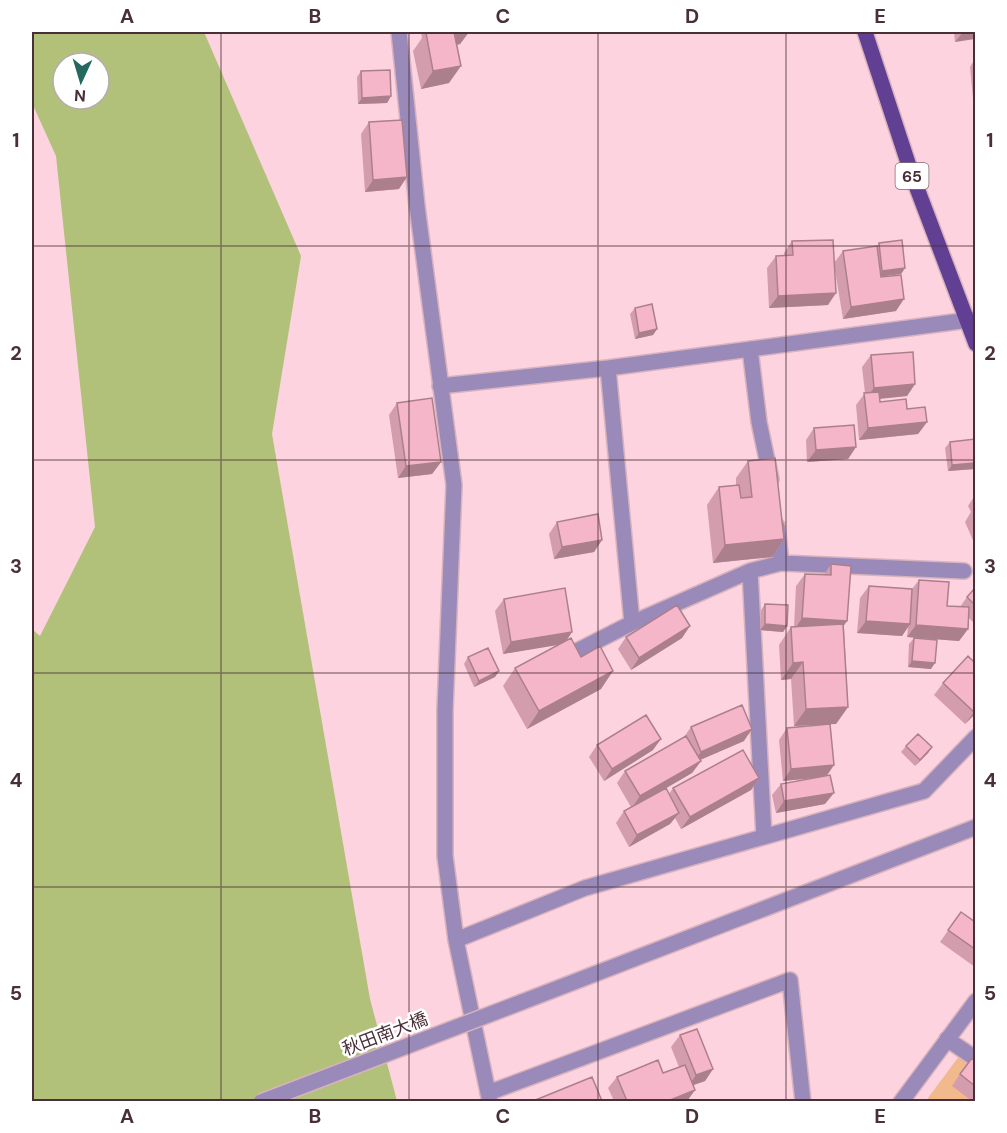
<svg xmlns="http://www.w3.org/2000/svg" width="1007" height="1133" font-family="'DM Sans','Noto Sans JP',sans-serif">
<rect width="100%" height="100%" fill="#fcd3df"/>
<path fill="#f2b98c" d="M960,1055L975,1067V1101L925,1102Z"/>
<path fill="#b1c17a" fill-rule="evenodd" d="M32,32H204L301,256L272,434L370,999L397,1101H32V629L40,636L95,527L56,156L32,103ZM63,63H99V99H63Z"/>
<g fill="none" stroke-linecap="round" stroke-linejoin="round">
<g stroke="#d8b2bd" stroke-width="18">
<path id="minor" d="M399,32L417,206L454,485L445,710V856L456,940L490,1102
M750,349L759,422L771,479
M608,368L632,623L750,571L764,837
M440,386L608,368L976,319
M781,563L964,571
M750,571L781,563L777,526
M579,650L632,623
M456,940L585,888L924,791L976,737
M522,1002L976,827
M947,1039L976,1059
M488,1093L790,980L803,1102
M901,1102L976,1001"/>
</g>
<g stroke="#d8b2bd" stroke-width="18">
<path id="major" d="M865,32L912,175L976,344"/>
</g>
<use href="#minor" stroke="#998ab9" stroke-width="15"/>
<use href="#major" stroke="#614093" stroke-width="15"/>
<g stroke="#d8b2bd" stroke-width="18" stroke-linecap="butt">
<path id="minor-bridge" d="M261,1102L522,1002"/>
</g>
<use href="#minor-bridge" stroke="#998ab9" stroke-width="15"/>
</g>
<path fill="#d49dad" d="M421,32H469L460,44L457,45L449,83L421,89L413,51L422,38Z
M954,32H975L955,42Z
M975,59V120L970,67Z
M361,71L391,96L387,103L358,104L357,77Z
M369,122L399,189L365,192L361,134Z
M792,241L834,263L843,251L877,246L879,243L905,268L901,274L881,276L896,311L843,319L834,264L828,305L769,308L767,268L776,256H784V253Z
M635,308L657,329L653,335L635,339L630,314Z
M871,355L915,384L907,396L880,399V402L907,409L927,422L918,434L859,440L856,405L865,393L862,367Z
M397,403L441,462L432,474L398,478L389,415Z
M814,428L856,447L848,459L807,462L806,440Z
M975,439V469L948,471L945,448L950,442Z
M748,461L784,539L772,557L713,563L707,505L719,487L736,485V478Z
M975,495V545L965,522L971,512L968,506Z
M557,522L602,540L594,552L554,559L549,534Z
M831,564L844,626L848,707L836,724H830L834,765L826,775L825,804L776,813L772,795L781,784L812,778L783,781L779,740L787,728L829,724L794,726L791,679L781,680L779,645L791,627H794L796,586L805,574L824,575Z
M919,580L947,606L960,607L967,597L975,588V624L969,618L968,629L959,641L907,637L908,627L902,636L857,633L860,598L869,586L912,589Z
M504,599L572,632L566,641L581,657L601,689L527,729L503,686L515,668L559,644L503,654L495,611Z
M765,604L787,626L783,632L760,630L761,610Z
M626,637L682,638L631,670L618,649Z
M914,638L931,669L908,667L909,644Z
M468,657L499,671L495,677L474,687L464,664Z
M975,663V714L965,724L934,695L943,683Z
M691,727L744,741L700,760L701,761L692,773L666,788L669,794L673,788L759,778L751,790L681,829L675,818L670,824L629,847L616,823L624,811L631,807L617,783L625,771L684,737Z
M597,745L653,750L604,781L589,757Z
M906,746L932,747L928,753L915,766L901,752Z
M961,912L975,922V967L940,942Z
M680,1035L713,1069L705,1081L693,1085L695,1090L687,1101H614L608,1088L617,1077L663,1073L679,1067L671,1047Z
M975,1061V1101H972L952,1086L960,1074Z"/>
<path fill="#ac7f8d" d="M453,32H469L460,44L442,48Z
M963,32H975V39L955,42Z
M461,66L449,83L421,89L433,71Z
M391,96L387,103L358,104L362,98Z
M407,177L399,189L365,192L373,180Z
M905,268L901,274L878,277L882,271Z
M836,293L828,305L769,308L778,296Z
M904,299L896,311L843,319L851,307Z
M657,329L653,335L635,339L639,333Z
M915,384L907,396L865,400L874,388Z
M927,422L918,434L859,440L868,428Z
M856,447L848,459L807,462L816,450Z
M441,462L432,474L398,478L406,466Z
M975,463V469L948,471L952,465Z
M784,539L772,557L713,563L725,545Z
M602,540L594,552L554,559L562,547Z
M802,618L847,621L839,633L794,630Z
M866,621L910,624L902,636L857,633Z
M765,624L787,626L783,632L760,630Z
M916,625L968,629L959,641L907,637Z
M690,626L682,638L631,670L639,658Z
M572,632L564,644L503,654L511,642Z
M912,661L935,663L931,669L908,667Z
M803,662L791,679L781,680L793,663Z
M499,671L495,677L474,687L479,681Z
M613,671L601,689L527,729L539,711Z
M848,707L836,724L794,726L806,709Z
M975,710V714L965,724L974,712Z
M752,729L744,741L693,763L701,752Z
M661,739L653,750L604,781L612,769Z
M932,747L928,753L915,766L920,760Z
M701,761L692,773L632,808L640,796Z
M834,765L826,777L783,781L791,769Z
M759,778L751,790L681,829L690,817Z
M834,793L825,804L776,813L784,801Z
M679,813L670,824L629,847L637,835Z
M713,1069L705,1081L688,1087L696,1075Z
M695,1090L687,1101H668Z"/>
<path fill="#f6b6c9" stroke="#ac7f8d" stroke-width="1.5" d="M433,32H454L461,66L433,71L426,33Z
M390,70L391,96L362,98L361,71Z
M402,120L407,177L373,180L369,122Z
M833,240L836,293L778,296L776,256L793,255L792,241Z
M902,240L905,268L882,271L879,243Z
M877,246L881,277L901,275L904,299L851,307L843,251Z
M652,304L657,329L639,333L635,308Z
M913,352L915,384L874,388L871,355Z
M879,392L880,402L906,399L907,409L925,407L927,422L868,428L864,393Z
M432,398L441,462L406,466L397,403Z
M854,425L856,447L816,450L814,428Z
M975,439V463L952,465L950,442Z
M775,458L784,539L725,545L719,487L739,485L741,498L752,497L748,461Z
M598,514L602,540L562,547L557,522Z
M831,564L851,566L847,621L802,618L805,574L831,575Z
M919,580L949,582L947,606L969,607L968,629L916,625Z
M869,586L912,589L910,624L866,621Z
M565,588L572,632L511,642L504,599Z
M975,588V605L967,597Z
M765,604L788,605L787,626L765,624Z
M677,605L690,626L639,658L626,637Z
M843,624L848,707L806,709L803,662L793,663L791,627Z
M571,638L581,657L600,646L613,671L539,711L515,668Z
M914,638L937,640L935,663L912,661Z
M488,648L499,671L479,681L468,657Z
M968,656L975,663V710L974,712L943,683Z
M742,705L752,729L701,752L691,727Z
M646,715L661,739L612,769L597,745Z
M830,724L834,765L791,769L787,728Z
M918,734L932,747L920,760L906,746Z
M686,736L701,761L640,796L625,771Z
M743,750L759,778L690,817L673,788Z
M830,775L834,793L784,801L781,784Z
M666,788L679,813L637,835L624,811Z
M961,912L975,922V949L948,930Z
M697,1029L713,1069L696,1075L680,1035Z
M972,1058L975,1061V1086L960,1074Z
M658,1060L663,1073L685,1065L695,1090L668,1101H627L617,1077Z
M592,1077L602,1101H533Z"/>
<path fill="none" stroke="#492f37" stroke-width="1.5" stroke-opacity="0.55" d="M221,32V1102M409,32V1102M598,32V1102M786,32V1102M32,246H976M32,460H976M32,673H976M32,887H976"/>
<g text-anchor="middle" stroke-width="5" stroke-linejoin="round" paint-order="stroke">
<rect fill="#fff" stroke="#806d73" stroke-width="1.5" x="895.5" y="163" width="33" height="26" rx="4.5"/>
<g font-size="16" font-weight="bold" fill="#492f37">
<text x="912" y="182">65</text>
</g>
<g font-size="18" fill="#492f37" stroke="#fff">
<text transform="translate(385 1034) rotate(-21)" y="6">秋田南大橋</text>
</g>
</g>
<rect width="1007" height="1133" fill="none" stroke="#ffffff" stroke-width="66"/>
<g transform="translate(81 81) rotate(184)"><circle r="28" fill="#ffffff" stroke="#b6acaf" stroke-width="1.5"/>
<path d="M0-4.5L10 22L0 15L-10 22Z" fill="#23695d"/>
<text y="-9" font-size="16" font-weight="bold" text-anchor="middle" fill="#492f37">N</text>
</g>
<rect x="33" y="33" width="941" height="1067" fill="none" stroke="#492f37" stroke-width="2"/>
<g font-size="20" text-anchor="middle" font-weight="bold" fill="#492f37">
<text x="127" y="23">A</text>
<text x="315" y="23">B</text>
<text x="503" y="23">C</text>
<text x="692" y="23">D</text>
<text x="880" y="23">E</text>
<text x="16" y="147">1</text>
<text x="990" y="147">1</text>
<text x="16" y="360">2</text>
<text x="990" y="360">2</text>
<text x="16" y="573">3</text>
<text x="990" y="573">3</text>
<text x="16" y="787">4</text>
<text x="990" y="787">4</text>
<text x="16" y="1000">5</text>
<text x="990" y="1000">5</text>
<text x="127" y="1123">A</text>
<text x="315" y="1123">B</text>
<text x="503" y="1123">C</text>
<text x="692" y="1123">D</text>
<text x="880" y="1123">E</text>
</g>
</svg>
